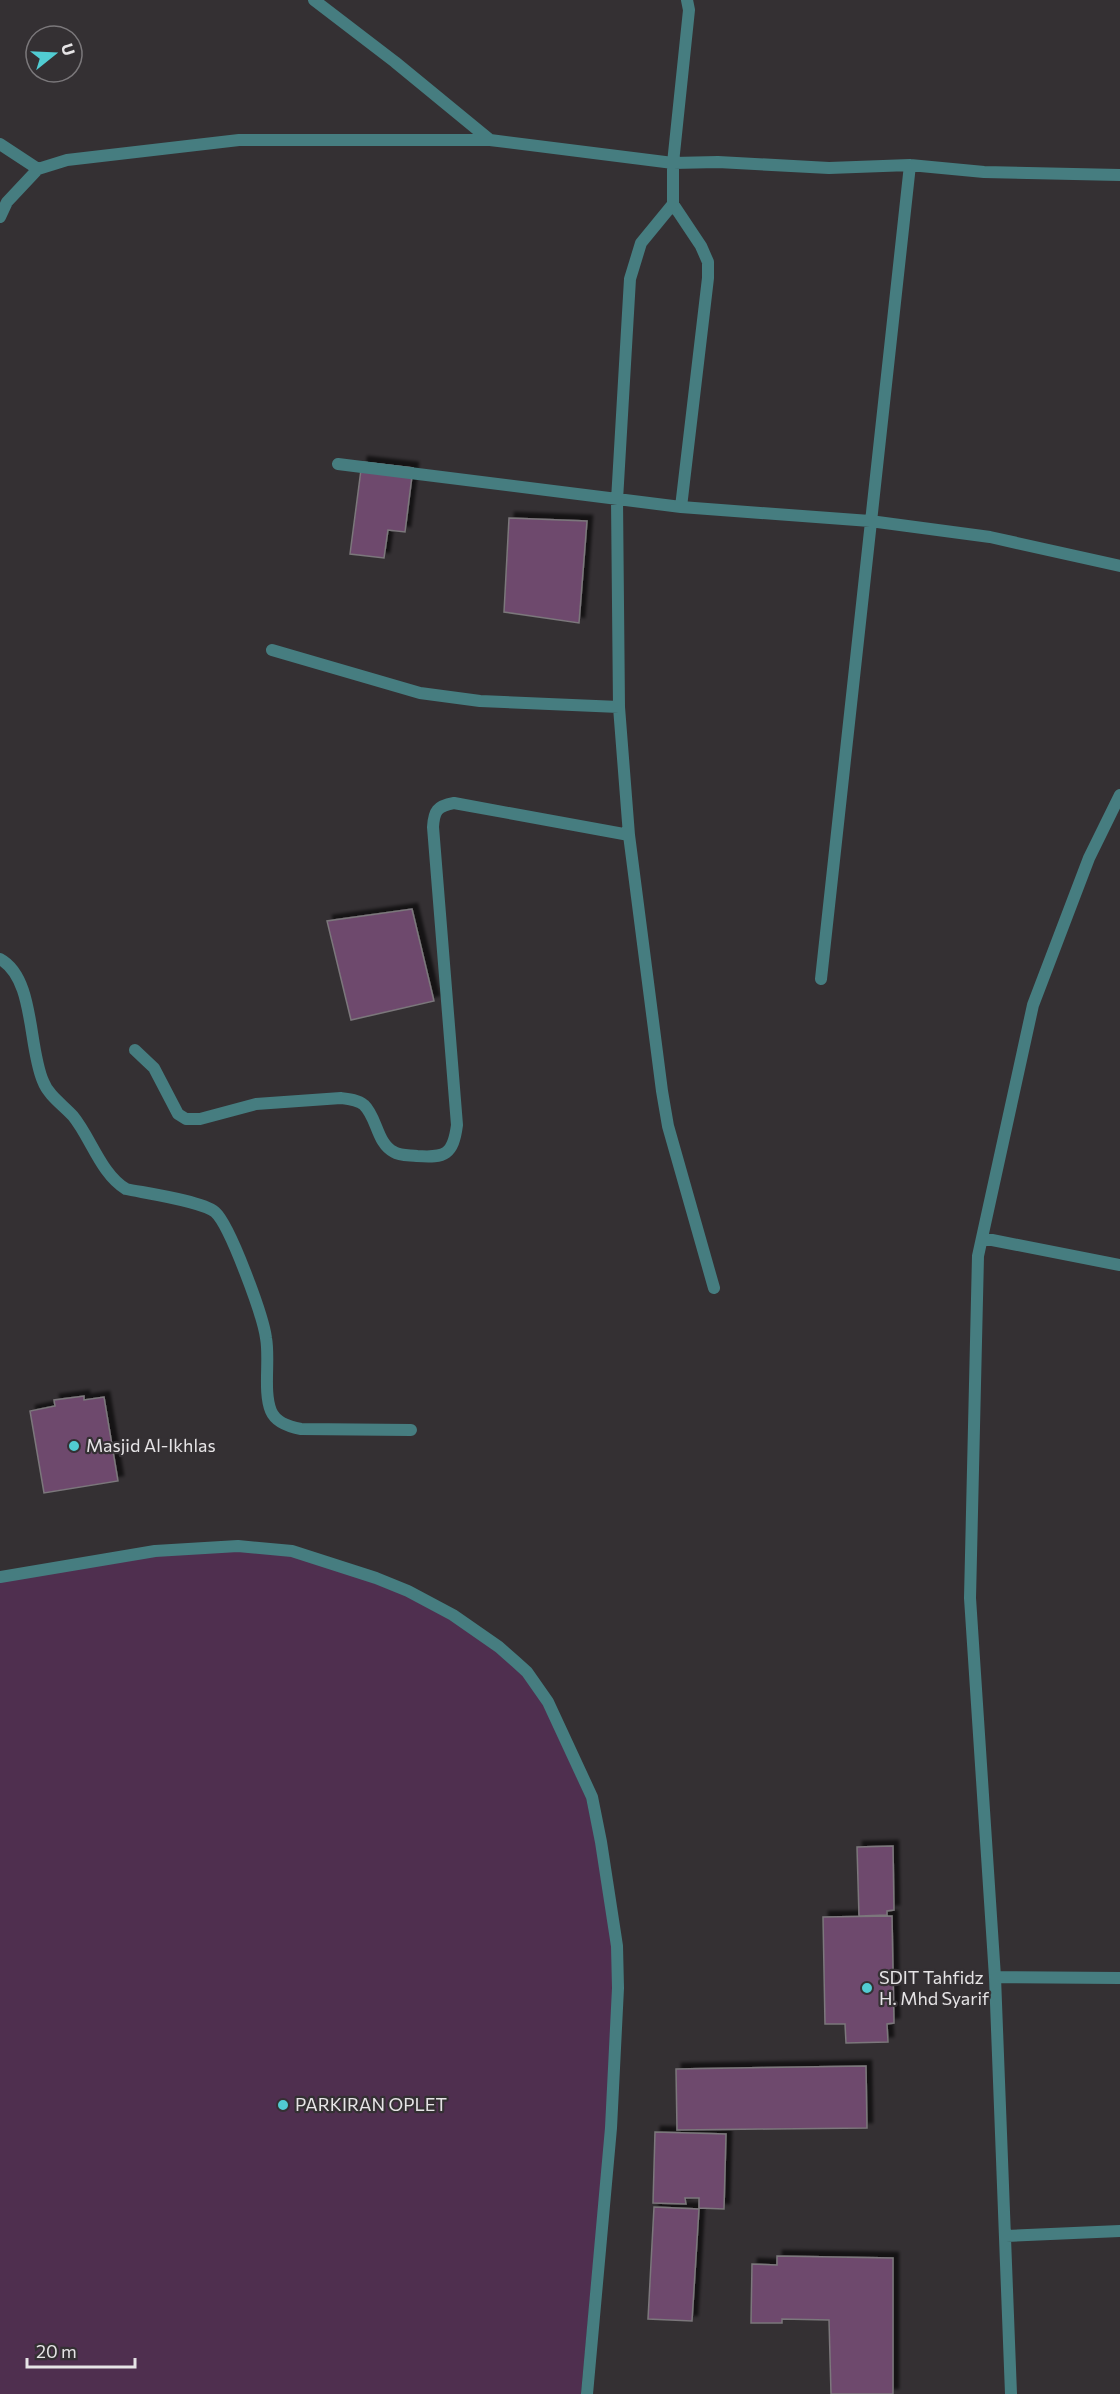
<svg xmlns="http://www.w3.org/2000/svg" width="1120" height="2394" font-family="Commissioner,sans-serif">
<defs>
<filter id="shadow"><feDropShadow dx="5.5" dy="-5.5" stdDeviation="1.5" flood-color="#0009"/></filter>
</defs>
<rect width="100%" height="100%" fill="#343033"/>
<path fill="#4f2f4f" d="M238,1551L291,1556L374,1582L406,1595L450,1619L496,1651L523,1675L544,1705L586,1798L596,1843L612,1946L614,1988L606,2128L581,2394H0V1582L156,1556Z"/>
<path fill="#6e4a6d" stroke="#7b777b" stroke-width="1.5" filter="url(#shadow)" d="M362,462L413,468L405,532L388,530L384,558L350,554Z
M509,518L587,521L579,623L504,612Z
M412,909L434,1001L351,1020L327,921Z
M84,1396V1400L104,1397L118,1481L44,1493L30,1411L55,1406L54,1400Z
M893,1846L894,1910L887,1911V1915L859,1916L857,1847Z
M892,1916L894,2023L887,2024L888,2042L846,2043L845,2024H825L823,1917Z
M866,2066L867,2128L677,2130L676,2069Z
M655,2132L726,2134L724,2209L699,2208V2198H685L686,2204L653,2203Z
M654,2207L699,2209L692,2321L648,2319Z
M777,2256L893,2258V2394H831L829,2320L782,2319V2323H751L752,2264L777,2265Z"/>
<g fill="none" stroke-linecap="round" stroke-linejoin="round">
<path stroke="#467d80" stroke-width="12" d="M0,1577L155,1551L238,1546L292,1551L376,1578L408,1591L453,1615L499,1647L516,1662L527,1672L548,1702L592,1797L601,1842L617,1946L618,1988L611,2128L587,2394"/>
<path stroke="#467d80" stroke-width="12" d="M314,0L395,62L490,140
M0,144L38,169
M673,204L641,243L630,279L617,500L619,707L629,835L662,1091L668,1126L714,1288
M0,217L7,202L38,169L67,160L239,140H490L673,163L718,162L829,168L910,165L984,172L1120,175
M338,464L681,507L870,521L990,537L1120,566
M681,507L708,278V262L701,246L673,204V163L689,10L687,0
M272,650L420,693L480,701L619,707
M0,959C35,978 28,1047 43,1081C48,1095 63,1105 73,1116C91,1138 101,1174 126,1189C145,1193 202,1201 215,1212C230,1225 263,1316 266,1338C270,1359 263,1392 271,1411C276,1423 290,1427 301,1429L411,1430
M821,979L910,165
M135,1050L154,1068L178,1114L186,1119H200L256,1104L341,1098C349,1099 358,1100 364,1105C377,1117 377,1144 394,1152C400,1156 410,1155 417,1156C445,1158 453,1155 457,1125L433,827C434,811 437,806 454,803L629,835
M982,1238L1120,1265
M995,1977L1120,1978
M1006,2236L1120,2231
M1011,2394L995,1977L970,1598L978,1256L1033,1005L1089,858L1120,795"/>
</g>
<g fill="#51ccd2" stroke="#343033" stroke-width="2">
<circle cx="74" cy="1446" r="6"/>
<circle cx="867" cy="1988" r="6"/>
<circle cx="283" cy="2105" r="6"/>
</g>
<g text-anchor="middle" stroke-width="4.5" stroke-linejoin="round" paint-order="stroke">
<g font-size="18" fill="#e6e4e6" stroke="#343033" text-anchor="start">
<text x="86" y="1452">Masjid Al-Ikhlas</text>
<text x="879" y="1984">SDIT Tahfidz<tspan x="879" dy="21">H. Mhd Syarif</tspan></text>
<text x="295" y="2111">PARKIRAN OPLET</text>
</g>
</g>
<g transform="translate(54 54) rotate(72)"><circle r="28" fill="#343033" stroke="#7b787b" stroke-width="1.5"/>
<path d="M0-4.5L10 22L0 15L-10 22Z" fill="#51ccd2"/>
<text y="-9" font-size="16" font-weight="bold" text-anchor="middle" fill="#e6e4e6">U</text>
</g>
<path d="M27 2358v9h108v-9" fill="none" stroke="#e6e4e6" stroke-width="3"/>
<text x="36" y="2358" font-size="18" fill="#e6e4e6" stroke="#343033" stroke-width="4.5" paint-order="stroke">20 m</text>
</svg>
